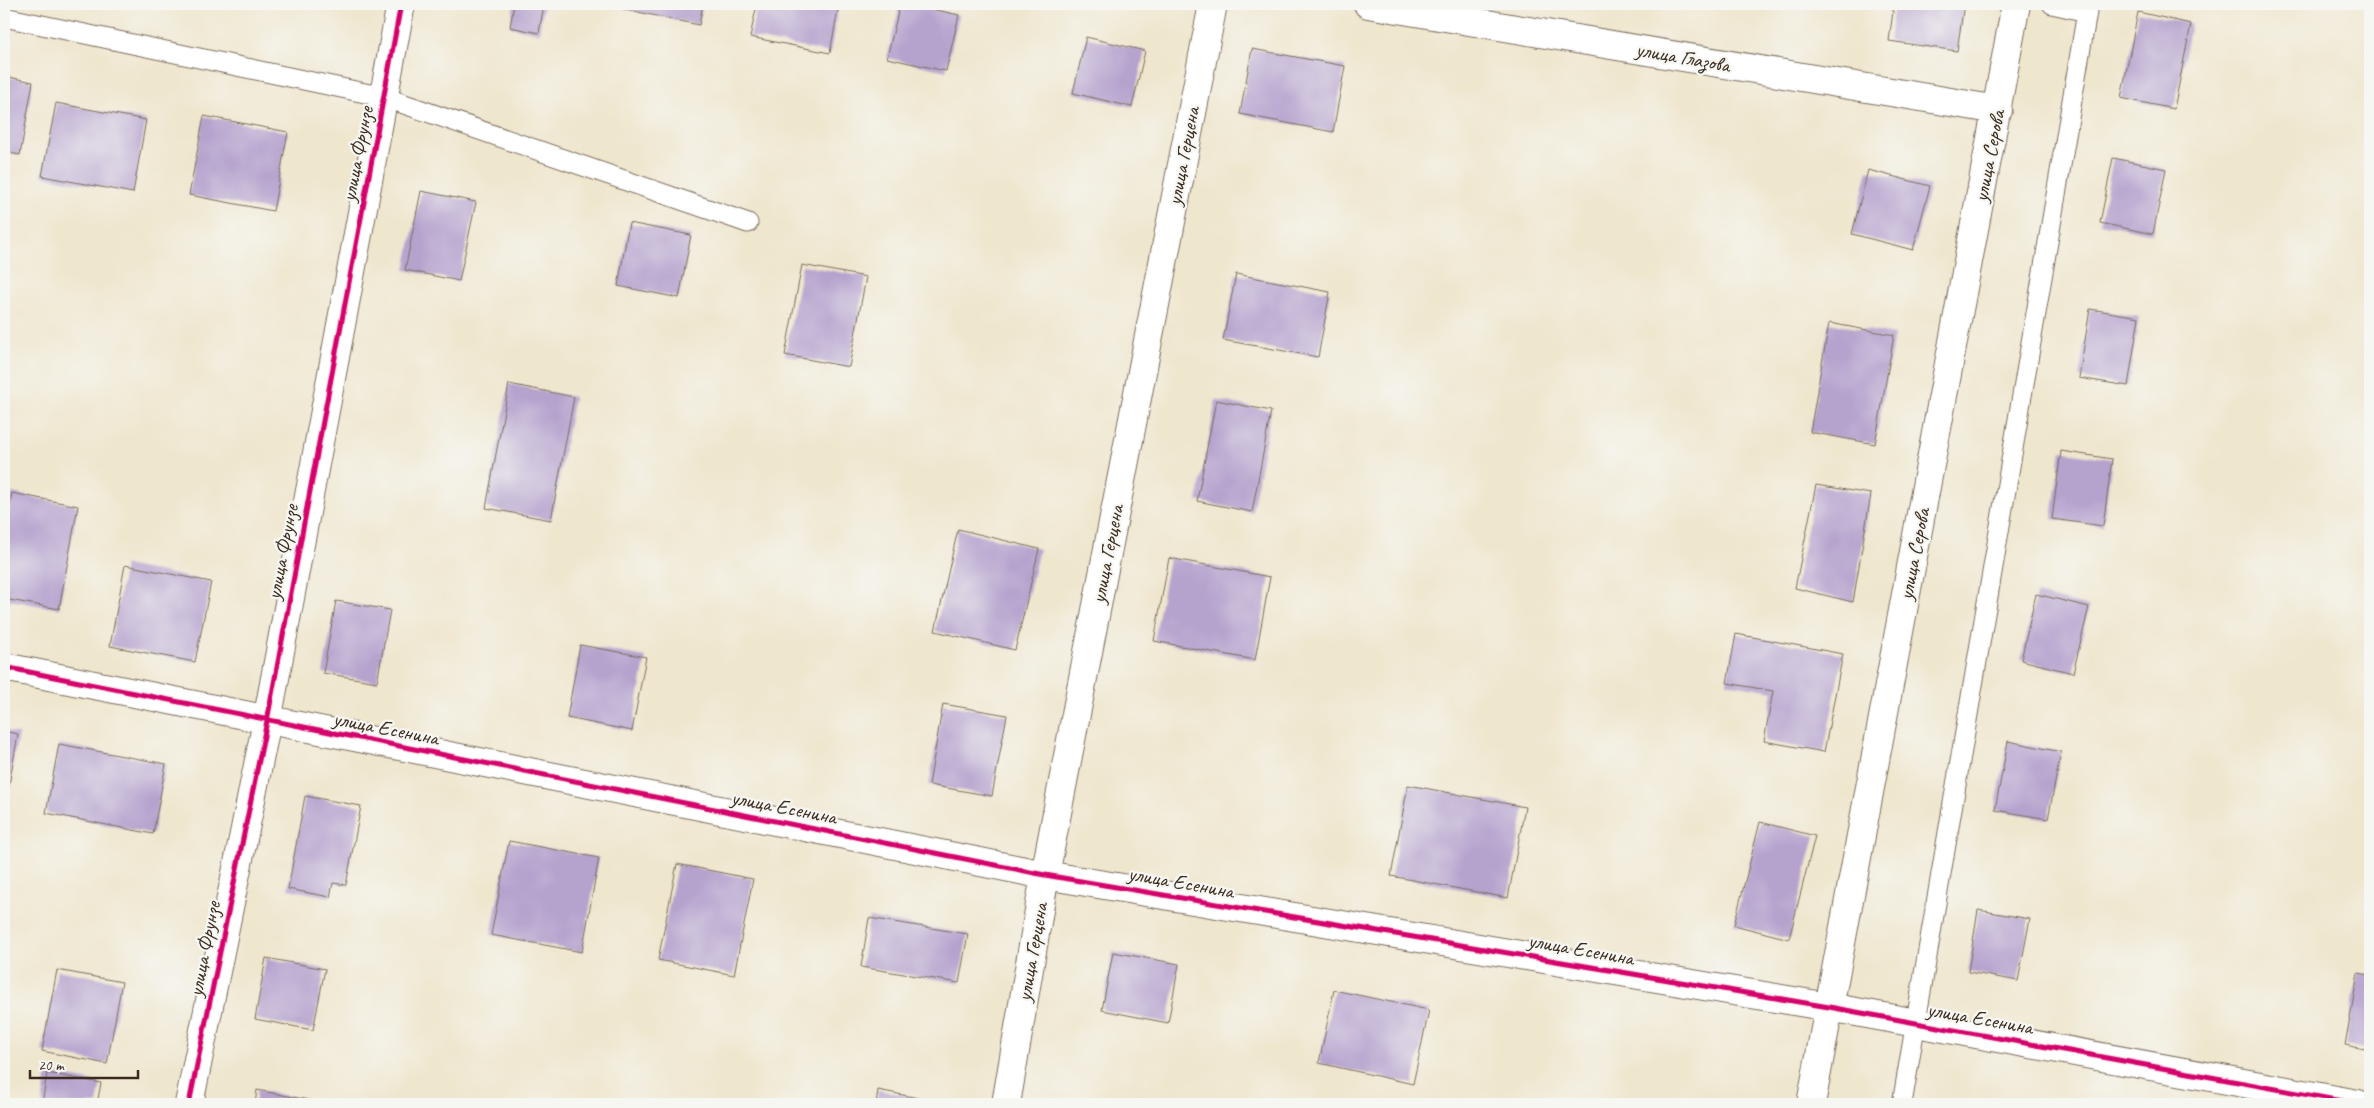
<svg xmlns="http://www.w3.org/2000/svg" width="2374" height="1108" font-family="Caveat,sans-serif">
<rect width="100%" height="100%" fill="#f6f6f2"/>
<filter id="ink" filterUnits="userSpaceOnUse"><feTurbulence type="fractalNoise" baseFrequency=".02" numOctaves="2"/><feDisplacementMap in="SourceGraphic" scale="10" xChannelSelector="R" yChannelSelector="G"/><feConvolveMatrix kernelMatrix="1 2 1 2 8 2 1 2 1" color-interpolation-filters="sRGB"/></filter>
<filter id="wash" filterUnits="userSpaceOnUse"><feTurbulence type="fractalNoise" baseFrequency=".0096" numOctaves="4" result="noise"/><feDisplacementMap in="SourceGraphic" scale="20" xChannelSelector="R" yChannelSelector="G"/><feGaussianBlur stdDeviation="1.12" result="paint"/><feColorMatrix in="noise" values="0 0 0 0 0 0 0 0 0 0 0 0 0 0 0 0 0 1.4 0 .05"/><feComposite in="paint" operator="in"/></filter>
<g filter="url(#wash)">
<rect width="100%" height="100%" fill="#efe6ce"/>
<g id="blocks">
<path fill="#b5a3ce" d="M514,4H544L539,33L510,27Z
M610,4H703L699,25L610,6Z
M757,4H839L830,53L750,37Z
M900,4H909L959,15L946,71L887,58Z
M1894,4H1964L1957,51L1889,41Z
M2138,12L2191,24L2174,109L2121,98Z
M1086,37L1145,51L1132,107L1073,93Z
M1252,49L1345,66L1333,132L1240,114Z
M4,76L33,82L20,155L4,152Z
M56,103L146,120L133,193L42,176Z
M204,116L288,132L273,211L189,195Z
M2113,158L2166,169L2153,234L2100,223Z
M1868,170L1930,186L1913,250L1852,234Z
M421,191L476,202L459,281L405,270Z
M629,223L691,235L679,298L618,286Z
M802,265L866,277L849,367L785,355Z
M1236,274L1330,292L1318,357L1223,340Z
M2090,309L2139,317L2128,386L2079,378Z
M1829,323L1894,335L1875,444L1810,432Z
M509,384L574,397L551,520L486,508Z
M1216,400L1271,411L1252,512L1197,501Z
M2061,451L2112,459L2103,526L2052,519Z
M1816,485L1871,494L1853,602L1795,588Z
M12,493L78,506L59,609L4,599V539Z
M958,529L1039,549L1015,650L935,631Z
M1169,558L1270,577L1255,660L1154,641Z
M125,565L211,582L195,662L110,646Z
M2036,594L2089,607L2073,673L2021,660Z
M336,601L390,610L377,682L323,673Z
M1736,634L1843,654L1824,752L1764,741L1773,691L1727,683Z
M580,645L646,657L632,731L567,718Z
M943,704L1007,715L992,796L929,785Z
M4,731L18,734L5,808H4Z
M2008,741L2061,752L2048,819L1995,810Z
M59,744L166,764L153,834L46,813Z
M1408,785L1525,807L1508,898L1391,876Z
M305,796L361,806L346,885L333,883L330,897L288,889Z
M1760,822L1815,836L1789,939L1734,925Z
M509,841L599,858L582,952L491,935Z
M677,864L753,879L734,975L658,960Z
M1978,910L2030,919L2018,981L1968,972Z
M869,918L968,934L959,983L861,967Z
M1113,952L1179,964L1168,1023L1102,1010Z
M266,958L325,969L313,1030L255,1019Z
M57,970L122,982L107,1064L42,1051Z
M2358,973L2370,975V1050L2345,1045Z
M1334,990L1429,1010L1413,1084L1319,1063Z
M47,1073L101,1083L97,1104H42Z
M257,1090L314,1101V1104H255Z
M878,1090L933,1101L932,1104H876Z"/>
</g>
</g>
<g filter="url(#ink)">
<use href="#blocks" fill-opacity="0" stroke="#7a6c5c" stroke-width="1"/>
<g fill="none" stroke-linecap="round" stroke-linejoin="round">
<g stroke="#7a6c5c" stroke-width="21">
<path id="lane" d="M4,17L384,97L748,223
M1902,1104L2087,12L2052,4"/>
</g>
<g stroke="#7a6c5c" stroke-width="30">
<path id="street" d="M1368,4L1998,110
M4,667L1045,875L1829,1007L2358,1104
M189,1104L267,721L401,4
M1006,1104L1045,875L1213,4
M1811,1104L2016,4"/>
</g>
<use href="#lane" stroke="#fff" stroke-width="19"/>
<use href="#street" stroke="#fff" stroke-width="28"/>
<g stroke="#f6f6f2" stroke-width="8">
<path id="cycleway" d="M4,667L1045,875L1829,1007L2358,1104
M189,1104L267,721L401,4"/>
</g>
<use href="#cycleway" stroke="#d6006c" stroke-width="5"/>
</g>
</g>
<g text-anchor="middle" stroke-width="4.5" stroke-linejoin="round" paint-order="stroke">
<g font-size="21" fill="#3b2a1e" stroke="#f6f6f2">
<text transform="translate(1683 57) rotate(10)" y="7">улица Глазова</text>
<text transform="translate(357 154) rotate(-79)" y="7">улица Фрунзе</text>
<text transform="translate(1183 156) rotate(-79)" y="7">улица Герцена</text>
<text transform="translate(1989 156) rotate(-79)" y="7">улица Серова</text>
<text transform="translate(282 552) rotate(-79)" y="7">улица Фрунзе</text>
<text transform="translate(1107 554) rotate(-79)" y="7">улица Герцена</text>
<text transform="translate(1914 554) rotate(-79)" y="7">улица Серова</text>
<text transform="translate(386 728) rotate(11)" y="7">улица Есенина</text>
<text transform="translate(784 807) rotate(11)" y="7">улица Есенина</text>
<text transform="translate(1181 882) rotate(10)" y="7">улица Есенина</text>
<text transform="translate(204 949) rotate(-79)" y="7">улица Фрунзе</text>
<text transform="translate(1581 949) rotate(10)" y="7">улица Есенина</text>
<text transform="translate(1032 952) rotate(-80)" y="7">улица Герцена</text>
<text transform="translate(1980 1018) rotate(10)" y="7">улица Есенина</text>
</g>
</g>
<rect width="2374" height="1108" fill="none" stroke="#f6f6f2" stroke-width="20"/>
<path d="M30 1070v8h108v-8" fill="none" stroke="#3b2a1e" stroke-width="2.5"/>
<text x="38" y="1070" font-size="15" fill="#3b2a1e" stroke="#f6f6f2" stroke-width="4" paint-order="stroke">20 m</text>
</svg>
